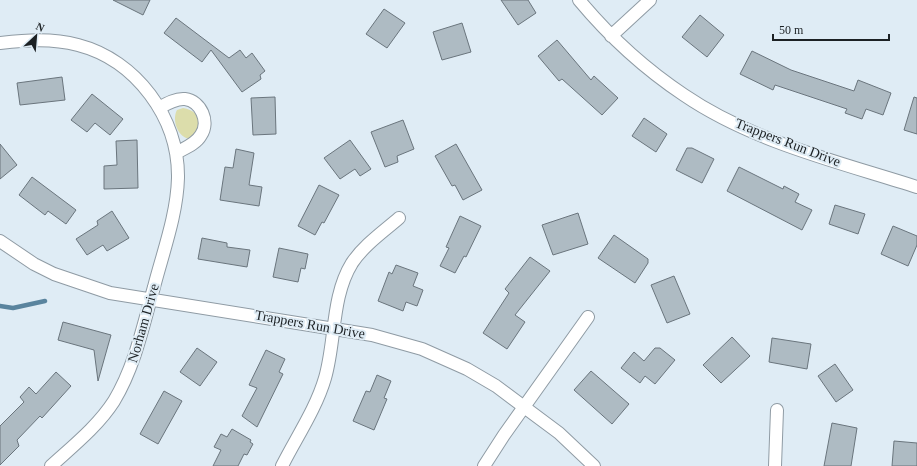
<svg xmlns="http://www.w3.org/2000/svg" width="917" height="466" font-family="'Times New Roman',serif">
<rect width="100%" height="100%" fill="#dfecf5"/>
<path fill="#dcddab" d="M183,108C204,112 200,125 192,139C179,140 171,121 177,110Z"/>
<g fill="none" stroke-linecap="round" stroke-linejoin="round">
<path stroke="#5a849e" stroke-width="4.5" d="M0,306L13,308L45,301"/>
</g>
<path fill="#aebbc3" stroke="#6a757d" d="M113,0H150L143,15Z
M501,0H528L536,13L518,25Z
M384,9L405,23L387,48L366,34Z
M700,15L724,35L707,57L682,37Z
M176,18L229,58L240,50L246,58L252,53L265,71L260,75L261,79L242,92L211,50L202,62L164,33Z
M462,23L471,52L442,60L433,32Z
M557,40L591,80L594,76L618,98L602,115L562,79L559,81L538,56Z
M752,51L791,70L854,91L858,80L891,93L883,115L866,109L862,119L845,113L847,109L775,85L773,90L740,74Z
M62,77L65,100L20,105L17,83Z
M92,94L123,119L110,135L95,123L87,132L71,120Z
M275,97L276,134L253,135L251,98Z
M914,97L917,98V134L904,130Z
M644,118L667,134L656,152L632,136Z
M403,120L414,149L397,156L398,162L385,167L371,132Z
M137,140L138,188L104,189V166L117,165L116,141Z
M350,140L371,169L360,176L355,169L340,179L324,158Z
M0,144L17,165L0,179Z
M456,144L482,190L463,200L455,185L452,186L435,156Z
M687,148H692L714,159L702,183L676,170Z
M236,149L254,153L249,185L262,187L259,206L220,200L225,167L233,168Z
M739,167L783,189L784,186L799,194L795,202L812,210L802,230L727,191Z
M32,177L76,210L66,224L48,211L45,215L19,195Z
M319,185L339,195L324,223L322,222L315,235L298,226Z
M835,205L865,214L858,234L829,224Z
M112,211L129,238L107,251L103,245L87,255L76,239L98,225L97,221Z
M578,213L588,244L553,255L542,225Z
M460,216L481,226L466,257L464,256L455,273L440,266L449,248L446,247Z
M893,226L917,236V245L908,266L881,254Z
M614,235L648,259V263L635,283L598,258Z
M202,238L227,243V247L250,250L247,267L198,259Z
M279,248L308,254L305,269L301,268L298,282L273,277Z
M530,257L550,271L515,315L525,322L507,349L483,333L509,293L505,289Z
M396,265L418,273L413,286L423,290L417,306L406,302L403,311L378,301L389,272L392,274Z
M674,276L690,314L667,323L651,285Z
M63,322L111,335L98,381L94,350L58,340Z
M732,337L750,356L721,383L703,365Z
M772,338L811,344L807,369L769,362Z
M197,348L217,362L200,386L180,372Z
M655,348H660L675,360L655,384L645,376L640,383L621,368L634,352L644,361Z
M266,350L285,359L279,372L283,374L257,427L242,416L257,388L249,385Z
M835,364L853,390L836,402L818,376Z
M591,371L629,404L612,424L574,390Z
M56,372L71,386L42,418L40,416L17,440L19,446L0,465V426L24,402L20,397L29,387L36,394Z
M377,375L391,381L384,398L387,399L374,430L353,421L366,391L370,392Z
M164,391L182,401L158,444L140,434Z
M832,423L857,428L851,466H824Z
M232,429L251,440L250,442L253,444L247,455L244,454L238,466H213L221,450L214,447L221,434L227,437Z
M894,441L917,443V466H892Z"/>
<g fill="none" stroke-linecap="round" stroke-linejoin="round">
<g stroke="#8f9ba4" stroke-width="14">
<path id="street" d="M579,0C609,36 645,69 684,95C753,142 839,162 917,187
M611,36L650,0
M0,43C26,40 52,38 78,45C136,60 179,118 178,178C177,215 163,252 154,287C143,326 135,366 114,401C98,426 73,446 51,466
M159,108C166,104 176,98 185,99C201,101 210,122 201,135C196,144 185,148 176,153
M0,241L34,264L54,274L110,293L372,335L422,349L467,369L496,386L559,433L594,466
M282,466C296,438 316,409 325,378C336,340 331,297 352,263C364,245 383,232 399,218
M484,466L504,435L588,317
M775,466L777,410"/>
</g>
<use href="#street" stroke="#fff" stroke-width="12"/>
</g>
<g text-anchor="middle" stroke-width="4" stroke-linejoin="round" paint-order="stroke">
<g font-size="14" fill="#1c2124" stroke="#dfecf5">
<text transform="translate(788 142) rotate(21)" y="5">Trappers Run Drive</text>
<text transform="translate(143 323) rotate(-74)" y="5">Norham Drive</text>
<text transform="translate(310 324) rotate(10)" y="5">Trappers Run Drive</text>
</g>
</g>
<g transform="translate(36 36) rotate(26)" stroke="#dfecf5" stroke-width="3" paint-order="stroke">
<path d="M0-3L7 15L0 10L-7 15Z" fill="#1c2124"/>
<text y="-6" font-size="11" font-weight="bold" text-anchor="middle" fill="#1c2124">N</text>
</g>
<path d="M773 34v6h116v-6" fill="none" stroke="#1c2124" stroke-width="2"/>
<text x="779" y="34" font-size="12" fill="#1c2124" stroke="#dfecf5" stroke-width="3" paint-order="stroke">50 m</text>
</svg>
